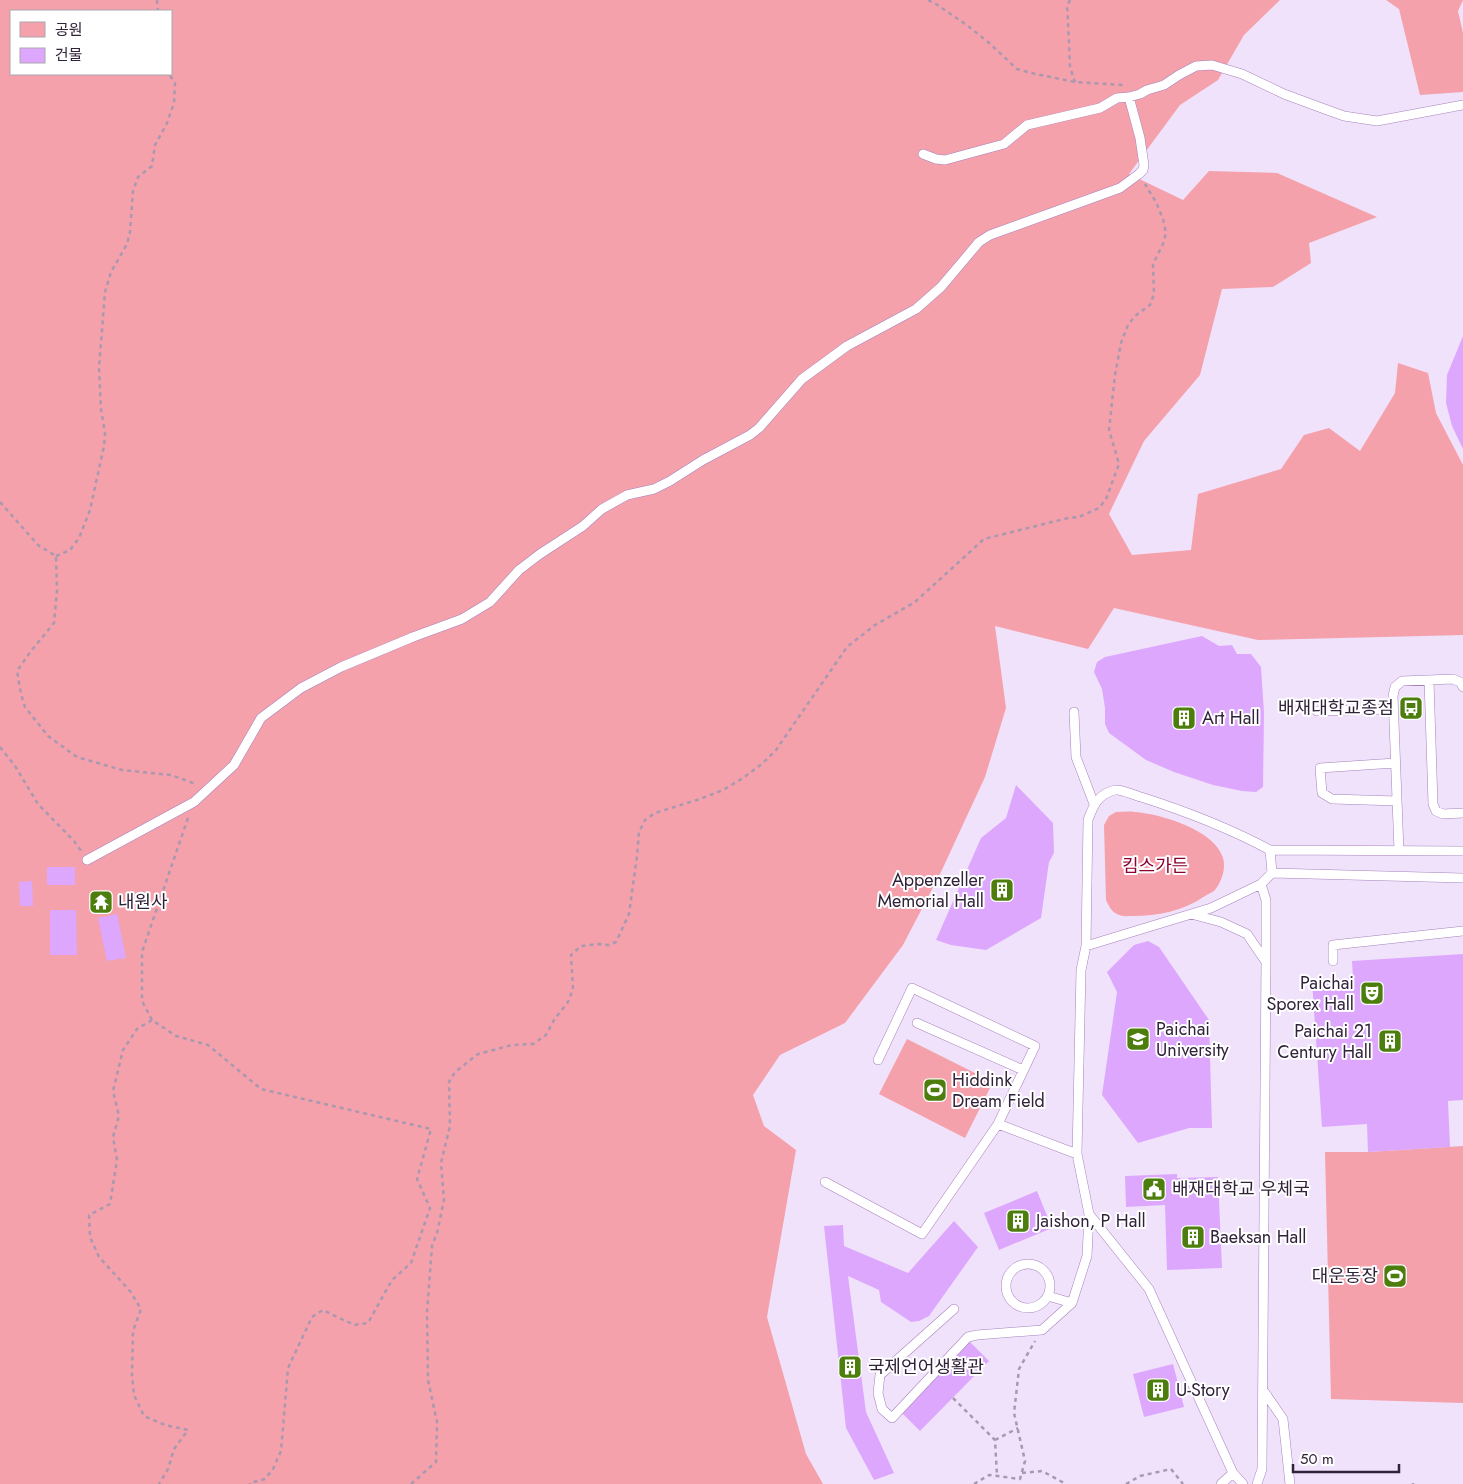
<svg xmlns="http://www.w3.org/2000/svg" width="1463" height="1484" font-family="Jost,'Noto Sans KR',sans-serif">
<rect width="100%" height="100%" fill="#f1e2fb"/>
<path fill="#f4a1ab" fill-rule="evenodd" d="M0,0H1280L1244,35L1218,80L1180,105L1129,174L1183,200L1209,171L1277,173L1377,217L1309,243L1311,263L1273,287L1222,289L1200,375L1144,441L1109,514L1132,555L1191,550L1198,494L1281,469L1304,435L1329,428L1360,451L1395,393L1398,363L1428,373L1436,413L1463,465V635L1258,640L1114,608L1088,649L995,626L1006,708L985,777L941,872L903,945L845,1023L780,1055L753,1095L764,1126L796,1150L767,1317L806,1454L823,1484H0ZM11,11H171V74H11Z
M1386,0H1463L1458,11L1463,33V92L1420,95L1399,9Z
M1116,812C1122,812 1129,811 1135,812C1161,814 1215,830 1223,858C1226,868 1222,881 1215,890C1213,892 1208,894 1205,896C1183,911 1158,916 1132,916C1128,916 1122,917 1117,914C1111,911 1109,906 1106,900L1104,825L1109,816Z
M907,1039L993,1082L965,1138L879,1094Z
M1463,1146V1403L1331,1399L1325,1152H1368Z"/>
<path fill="#dda7fe" d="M1463,336V449L1452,426L1446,403L1447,375Z
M1202,636L1219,646L1232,645L1237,654H1251L1261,667L1264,713L1263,787L1256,792L1242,791L1213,785L1174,772L1146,760L1109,733L1105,724V708L1102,689L1094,672L1097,662L1105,657Z
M1016,785L1053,823L1054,853L1049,862L1041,918L986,950L951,945L936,940L981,838L1006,818Z
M47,867H75V885H47Z
M32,881L33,906H20L19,882Z
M50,910H76L77,955H50Z
M117,914L126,958L107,961L98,918Z
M1148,941L1159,947L1209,1020L1212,1128H1189L1138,1143L1102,1095L1117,992L1107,972L1134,945Z
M1463,954V1100L1448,1101L1450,1147L1368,1152L1367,1124L1322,1127L1312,981L1353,978L1352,961Z
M1177,1174V1178L1218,1177L1222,1268L1167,1270L1165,1205L1126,1207L1125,1176Z
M1037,1191L1052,1228L999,1250L984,1213Z
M954,1221L978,1247L929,1316L919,1321L911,1322L881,1302L879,1290L848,1276L866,1412L894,1473L874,1480L846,1428L824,1226L843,1225L844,1246L908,1273Z
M969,1341L989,1361L920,1431L900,1411Z
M1173,1364L1184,1407L1144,1417L1133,1374Z"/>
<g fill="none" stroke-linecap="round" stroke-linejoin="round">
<g stroke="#a682bd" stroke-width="10">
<path id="service" d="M923,154L936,159L945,160L1004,144L1027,125L1100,108L1117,98L1129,97L1140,94L1147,90L1164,85L1179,75L1196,66L1212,65L1242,74L1284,94L1330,111L1344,116L1377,121L1463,105
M1429,680L1433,804L1436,811L1443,814L1463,813
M1317,711L1394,709
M1074,712L1076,757L1094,804
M1395,763L1320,768L1322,793L1332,799L1397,801
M1399,851L1393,696L1395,687L1402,681L1453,679L1460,682L1463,687
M87,860L194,802L234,765L261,718L301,688L341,667L413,637L462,619L490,602L519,570L540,554L583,526L602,509L627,495L654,489L670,481L703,460L750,435L759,428L802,379L847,346L916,309L941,287L979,242L990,235L1120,188L1139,174L1143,170L1144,165L1140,138L1129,97
M1272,873L1463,878
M1191,914L1221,922L1247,934L1266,962
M1086,946L1211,908L1261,884L1272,873L1270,850
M1333,961V945L1463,931
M917,1023L1023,1070
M998,1124L1077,1154
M825,1182L922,1234L998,1124L1035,1046L912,988L878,1060
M1006 1286a22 22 0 1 1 44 0a22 22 0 1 1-44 0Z
M1048,1296L1072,1303
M954,1309L880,1375L878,1393L882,1409L892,1418L968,1337L977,1335L1042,1330L1072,1303L1087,1256L1089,1214
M1263,1390L1283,1419L1290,1484
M1221,1484L1233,1473
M1243,1484L1233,1473L1149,1289L1089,1214L1077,1154L1081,970L1086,946L1088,820C1093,806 1098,794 1115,790C1122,789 1133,795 1141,797C1185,811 1229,828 1270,850L1463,851
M1257,1484L1262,1469L1266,962V900L1261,884"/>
</g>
<path stroke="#a899b1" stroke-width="2.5" stroke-dasharray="4 4" stroke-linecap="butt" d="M157,0L158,11
M928,0L936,4L968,26L988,42L1017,69L1031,73L1075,82L1123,85
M1070,0L1067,6L1068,21L1070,67L1075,82
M0,502L38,545L56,556L57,590L54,623L31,651L17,671L21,694L25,707L48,736L77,757L122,770L171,775L196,784
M56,556L70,550L79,538L90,510L104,446L105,433L101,409L99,368L105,292L111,272L127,244L130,232L133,191L138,177L152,166L155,145L167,123L174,103L175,83L169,74
M0,747L15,766L38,804L74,841L82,852
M188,818L142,952V1001L152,1020L176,1036L208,1045L261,1089L431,1129L417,1179L430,1208L411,1263L392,1280L368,1323L354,1325L323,1310L312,1317L288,1368L281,1451L273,1469L265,1479L250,1483V1484
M152,1020L137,1029L123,1050L113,1091L119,1116L113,1137L117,1160L110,1204L89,1215L90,1237L99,1257L130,1291L141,1309L133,1331L132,1375L134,1395L144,1416L165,1425L188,1430L174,1449L168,1469L159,1484
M953,1398L995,1440L997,1476
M995,1440L1018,1428
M1022,1473L1042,1471L1066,1484
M411,1484L436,1462L437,1422L428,1380L427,1312L432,1246L437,1233L444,1200L441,1163L450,1126L449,1082L455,1072L478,1054L512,1045L533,1044L546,1035L554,1020L568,1002L573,989L571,955L581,946L599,944L609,945L616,942L629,914L637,856L639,832L645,820L655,813L700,799L723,790L743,778L763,763L776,750L847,647L875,625L915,602L984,539L1068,518L1079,517L1099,508L1106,499L1119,464L1109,430L1115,375L1121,343L1128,325L1135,316L1150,305L1154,294L1153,264L1163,244L1166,233L1163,219L1156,202L1145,184
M974,1484L989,1475L1020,1479L1025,1461L1014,1413L1019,1369L1035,1341
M1126,1484L1140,1476L1171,1469L1183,1484
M1413,1484V1483"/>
<use href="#service" stroke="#fff" stroke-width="9"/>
</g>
<defs>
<g id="bus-square" transform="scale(1.25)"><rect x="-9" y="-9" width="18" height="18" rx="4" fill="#4d7e0d" stroke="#fff"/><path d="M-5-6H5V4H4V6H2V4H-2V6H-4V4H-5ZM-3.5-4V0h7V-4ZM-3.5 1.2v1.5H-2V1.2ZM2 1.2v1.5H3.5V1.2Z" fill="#fff"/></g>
<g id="building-square" transform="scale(1.25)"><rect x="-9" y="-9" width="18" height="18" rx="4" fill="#4d7e0d" stroke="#fff"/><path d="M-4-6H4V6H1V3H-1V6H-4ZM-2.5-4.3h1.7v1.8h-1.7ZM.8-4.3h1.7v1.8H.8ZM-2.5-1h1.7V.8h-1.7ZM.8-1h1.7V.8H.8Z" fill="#fff"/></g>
<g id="temple-square" transform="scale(1.25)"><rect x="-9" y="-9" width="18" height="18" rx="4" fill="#4d7e0d" stroke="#fff"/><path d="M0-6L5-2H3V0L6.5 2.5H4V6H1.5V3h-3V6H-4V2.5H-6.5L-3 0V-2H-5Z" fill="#fff"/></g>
<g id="theatre-square" transform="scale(1.25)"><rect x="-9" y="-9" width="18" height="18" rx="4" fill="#4d7e0d" stroke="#fff"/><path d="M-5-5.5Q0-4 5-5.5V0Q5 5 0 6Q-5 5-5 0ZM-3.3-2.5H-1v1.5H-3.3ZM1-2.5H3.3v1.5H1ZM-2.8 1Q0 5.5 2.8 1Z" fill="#fff"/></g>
<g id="university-square" transform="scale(1.25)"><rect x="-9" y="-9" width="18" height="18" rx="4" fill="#4d7e0d" stroke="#fff"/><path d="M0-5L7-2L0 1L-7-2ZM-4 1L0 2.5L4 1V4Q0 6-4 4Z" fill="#fff"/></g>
<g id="stadium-square" transform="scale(1.25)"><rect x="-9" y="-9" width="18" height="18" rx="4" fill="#4d7e0d" stroke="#fff"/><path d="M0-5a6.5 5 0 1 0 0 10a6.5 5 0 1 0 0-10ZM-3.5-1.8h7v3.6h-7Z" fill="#fff"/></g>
<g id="civic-square" transform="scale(1.25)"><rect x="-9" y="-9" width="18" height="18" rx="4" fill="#4d7e0d" stroke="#fff"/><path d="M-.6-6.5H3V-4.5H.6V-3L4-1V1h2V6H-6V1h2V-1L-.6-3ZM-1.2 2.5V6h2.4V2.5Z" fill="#fff"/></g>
</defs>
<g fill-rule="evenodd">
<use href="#bus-square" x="1411" y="708"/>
<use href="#building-square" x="1184" y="718"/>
<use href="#building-square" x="1002" y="890"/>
<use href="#temple-square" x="101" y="902"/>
<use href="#theatre-square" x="1372" y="993"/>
<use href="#university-square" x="1138" y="1039"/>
<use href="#building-square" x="1390" y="1041"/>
<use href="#stadium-square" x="935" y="1090"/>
<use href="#civic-square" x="1154" y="1189"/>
<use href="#building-square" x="1018" y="1221"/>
<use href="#building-square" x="1193" y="1237"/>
<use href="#stadium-square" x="1395" y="1276"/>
<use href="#building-square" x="850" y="1367"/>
<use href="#building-square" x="1158" y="1390"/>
</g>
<g text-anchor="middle" stroke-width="4" stroke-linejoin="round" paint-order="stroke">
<g font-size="18" fill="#302239" stroke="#fff" text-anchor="start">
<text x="1394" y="714" text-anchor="end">배재대학교종점</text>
<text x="1202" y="724">Art Hall</text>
<text x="984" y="886" text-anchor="end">Appenzeller<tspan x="984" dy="21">Memorial Hall</tspan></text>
<text x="118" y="908">내원사</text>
<text x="1354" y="989" text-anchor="end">Paichai<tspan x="1354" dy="21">Sporex Hall</tspan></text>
<text x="1156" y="1035">Paichai<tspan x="1156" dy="21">University</tspan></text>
<text x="1372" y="1037" text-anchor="end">Paichai 21<tspan x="1372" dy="21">Century Hall</tspan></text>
<text x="952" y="1086">Hiddink<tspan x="952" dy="21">Dream Field</tspan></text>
<text x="1172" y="1195">배재대학교 우체국</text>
<text x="1036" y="1227">Jaishon, P Hall</text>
<text x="1210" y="1243">Baeksan Hall</text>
<text x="1378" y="1282" text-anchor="end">대운동장</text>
<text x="868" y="1373">국제언어생활관</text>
<text x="1176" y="1396">U-Story</text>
</g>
<g font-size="18" fill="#890030" stroke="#fff">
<text x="1155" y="872">킴스가든</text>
</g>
</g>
<rect x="10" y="10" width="162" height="65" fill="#ffffff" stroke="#aca7b0"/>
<rect x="20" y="22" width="25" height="15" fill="#f4a1ab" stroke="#aca7b0"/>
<text x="55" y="35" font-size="15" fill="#302239">공원</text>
<rect x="20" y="48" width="25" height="15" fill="#dda7fe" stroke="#aca7b0"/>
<text x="55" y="60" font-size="15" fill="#302239">건물</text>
<path d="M1293 1464v8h106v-8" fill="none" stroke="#302239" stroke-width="2.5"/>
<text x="1300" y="1464" font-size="15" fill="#302239" stroke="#ffffff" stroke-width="4" paint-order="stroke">50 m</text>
</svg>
